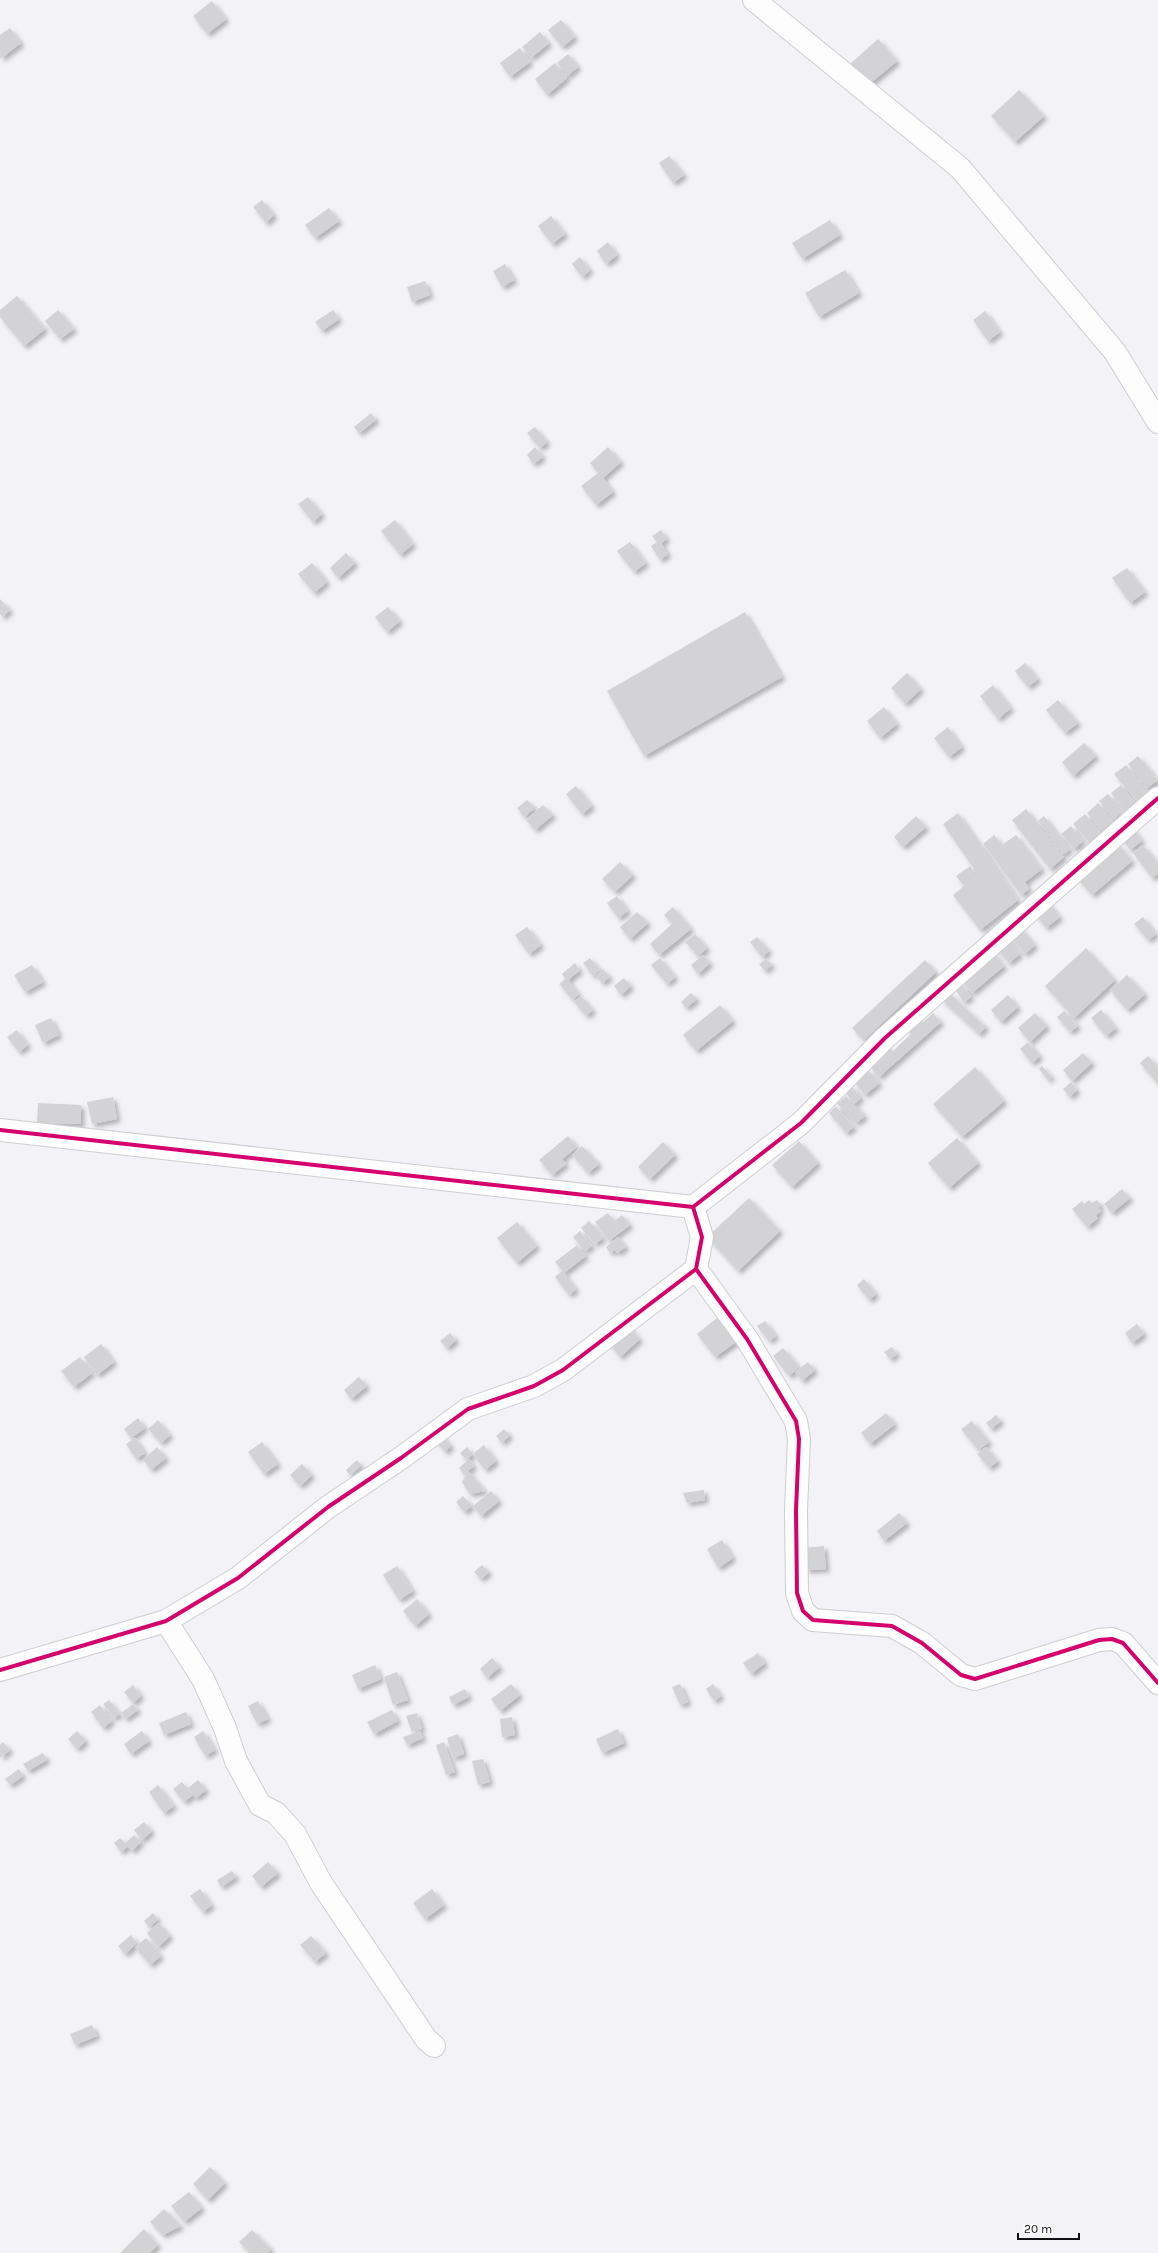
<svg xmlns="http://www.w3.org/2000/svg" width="1158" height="2253" font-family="Karla,sans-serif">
<defs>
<filter id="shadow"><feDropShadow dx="3.5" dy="3.5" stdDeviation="2" flood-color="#0004"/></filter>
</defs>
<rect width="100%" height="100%" fill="#f3f2f7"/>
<path fill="#d3d2d5" filter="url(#shadow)" d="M212,1L226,19L207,34L193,16Z
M561,20L575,37L562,47L548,30Z
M10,28L21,43L0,59V35Z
M540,32L549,43L531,58L522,47Z
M878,39L897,61L867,86L849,65Z
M520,48L530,62L510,77L500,63Z
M568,54L578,67L567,76L557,63Z
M555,63L567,78L547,95L535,79Z
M1019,90L1044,116L1015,142L991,116Z
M669,156L684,175L673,183L659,163Z
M262,200L274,215L266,223L253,207Z
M329,208L339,221L315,238L305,225Z
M551,216L565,234L552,244L538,226Z
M830,220L840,235L802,259L792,243Z
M608,242L617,255L606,264L597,251Z
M580,257L590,270L582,277L572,264Z
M505,264L514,280L502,287L493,271Z
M845,270L859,293L819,317L805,293Z
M425,281L430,295L412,302L407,287Z
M17,296L45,329L24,346L0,317V310Z
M58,310L74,329L60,339L45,321Z
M333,310L339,319L322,331L315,322Z
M985,311L1000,332L988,341L973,320Z
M371,413L376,420L359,433L354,427Z
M535,427L547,442L540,448L527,433Z
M535,447L543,457L533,464L527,455Z
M608,447L621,462L603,478L613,492L596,505L581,486L598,473L590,463Z
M308,497L322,514L313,522L298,504Z
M395,520L413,544L400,555L381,531Z
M661,530L667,539L661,543L668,554L660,560L651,546L657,542L652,536Z
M630,542L646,563L634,572L617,551Z
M346,553L355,563L338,578L330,568Z
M312,563L327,582L314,593L298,574Z
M1127,568L1145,592L1130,603L1112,578Z
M0,599L10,610L2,617L0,614Z
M388,607L400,621L387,632L375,617Z
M745,612L782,677L644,756L607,691Z
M1025,663L1038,679L1028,687L1015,671Z
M907,673L921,689L905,704L891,688Z
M993,685L1011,708L998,719L980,696Z
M1058,700L1078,723L1065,733L1046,710Z
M884,707L897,724L880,738L867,721Z
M948,727L962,747L949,757L934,738Z
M1084,743L1096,756L1073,776L1062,762Z
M1138,756L1158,780L1147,788L1128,764Z
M1126,765L1149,792L1137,801L1114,774Z
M1121,785L1135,802L1125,810L1111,793Z
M576,786L592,806L582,814L566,794Z
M1108,794L1123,812L1114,819L1099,801Z
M527,800L535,808L524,817L517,808Z
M1098,803L1113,821L1102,830L1087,813Z
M543,805L553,815L535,830L526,820Z
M1026,809L1064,857L1050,869L1012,820Z
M958,813L1018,900L980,930L953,895L964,886L956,876L970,866L999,905L943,824Z
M1085,814L1101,833L1090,843L1073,824Z
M916,816L926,827L903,847L894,837Z
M1044,816L1070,850L1063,854L1038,821Z
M1071,826L1083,841L1074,849L1061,834Z
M1132,827L1142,841L1130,850L1120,836Z
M994,835L1002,845L1016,835L1042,869L1025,882L1029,889L1021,895L983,844Z
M1118,844L1132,861L1092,895L1077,878Z
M1143,845L1158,864V874L1152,878L1133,853Z
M620,862L633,875L615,892L602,879Z
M617,896L628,911L618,918L607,903Z
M1047,901L1060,917L1046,928L1033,912Z
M673,907L691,929L659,955L650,944L672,924L664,915Z
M637,912L648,923L630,939L620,927Z
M1143,917L1156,934L1148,940L1134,924Z
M1019,926L1035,945L1025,954L1009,936Z
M527,927L541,945L529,954L515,935Z
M695,934L707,948L698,956L685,942Z
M757,937L769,951L762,957L750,942Z
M1007,938L1020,954L1009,963L995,947Z
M1086,948L1115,980L1074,1018L1045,986Z
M992,951L1004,966L972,993L960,979L970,971L973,975L984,966L980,961Z
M703,955L710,963L698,974L691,965Z
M590,958L600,970L593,976L583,963Z
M660,958L675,977L667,984L651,965Z
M766,959L772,965L765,971L759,964Z
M925,960L936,972L864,1040L852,1028Z
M575,963L580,970L568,980L579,994L573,1000L559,984L565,979L562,974Z
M32,965L43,982L25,992L14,975Z
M603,969L610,977L602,983L596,976Z
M1127,975L1145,994L1127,1010L1110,990Z
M624,978L631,986L621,995L614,986Z
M963,985L971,997L964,1002L956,991Z
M948,992L986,1027L979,1034L941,999Z
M691,993L697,999L686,1008L681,1002Z
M1008,995L1018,1007L1001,1022L991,1010Z
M581,996L593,1010L586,1016L574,1002Z
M720,1005L733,1021L696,1051L683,1035Z
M1101,1010L1116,1028L1106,1036L1091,1018Z
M1064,1011L1078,1026L1070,1032L1057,1017Z
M933,1013L941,1022L879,1077L870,1067L890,1048L893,1051L911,1034L907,1030L919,1019L923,1022Z
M1035,1013L1047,1026L1030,1042L1018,1028Z
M51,1018L59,1035L43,1043L35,1025Z
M17,1030L28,1045L19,1052L7,1037Z
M1028,1042L1040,1056L1032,1063L1020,1049Z
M1083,1053L1092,1063L1072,1081L1063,1070Z
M1148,1056L1158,1067V1084L1140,1063Z
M1042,1066L1052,1077L1048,1080L1039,1069Z
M975,1067L1004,1101L962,1137L933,1104Z
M868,1070L879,1083L865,1095L854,1082Z
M1071,1082L1077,1090L1070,1097L1063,1089Z
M852,1086L861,1098L854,1104L845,1092Z
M846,1096L865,1116L856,1123L837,1104Z
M113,1097L117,1119L92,1124L87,1102Z
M38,1103L81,1105V1124L37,1123Z
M836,1106L854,1127L846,1133L829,1113Z
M568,1136L577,1147L562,1159L566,1164L552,1175L539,1160Z
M957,1138L978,1163L949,1188L928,1163Z
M799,1141L818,1163L792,1187L772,1165Z
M663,1142L675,1155L650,1179L638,1167Z
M582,1146L599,1164L588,1173L572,1155Z
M1122,1189L1130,1198L1112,1213L1104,1204Z
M749,1198L780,1231L738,1271L707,1237Z
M1089,1200L1092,1203L1097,1200L1101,1205L1098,1207L1101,1211L1095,1216L1098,1218L1087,1227L1072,1209L1082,1201L1084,1204Z
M608,1213L614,1221L622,1215L630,1225L609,1241L595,1222Z
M589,1221L603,1238L595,1244L581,1228Z
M517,1222L537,1246L517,1263L497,1238Z
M580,1231L592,1246L585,1251L573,1237Z
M618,1237L626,1247L617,1253L615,1250L610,1253L606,1247Z
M577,1245L586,1256L564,1273L555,1262Z
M562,1271L576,1289L569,1295L555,1277Z
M864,1279L876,1294L869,1300L857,1285Z
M717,1318L736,1342L715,1357L697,1334Z
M765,1321L776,1336L769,1341L757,1326Z
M626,1323L640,1339L620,1357L606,1340Z
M1137,1324L1144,1334L1132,1343L1125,1333Z
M450,1333L456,1340L447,1348L440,1341Z
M101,1344L114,1362L97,1375L84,1357Z
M892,1347L897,1354L890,1359L884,1352Z
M783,1348L799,1367L789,1376L773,1356Z
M80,1357L92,1373L74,1387L61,1371Z
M808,1362L815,1370L802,1381L795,1372Z
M359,1377L367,1386L351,1399L344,1390Z
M886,1413L895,1424L870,1444L861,1433Z
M996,1415L1001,1421L991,1429L986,1423Z
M138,1418L145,1428L131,1438L124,1429Z
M158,1420L170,1435L161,1443L148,1429Z
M972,1421L989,1442L978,1450L961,1429Z
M504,1429L510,1435L502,1443L496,1436Z
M442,1435L451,1446L445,1452L435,1440Z
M135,1438L145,1453L136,1459L126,1444Z
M262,1442L278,1464L264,1474L248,1452Z
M484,1445L496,1461L485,1470L473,1454Z
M157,1447L166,1458L151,1470L143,1460Z
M467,1447L473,1454L466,1460L460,1453Z
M986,1447L998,1461L989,1468L977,1454Z
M469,1459L474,1466L464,1474L459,1468Z
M357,1460L361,1465L350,1475L346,1470Z
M302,1464L312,1475L300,1486L290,1475Z
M468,1471L485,1491L470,1494L462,1482Z
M704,1490L705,1500L687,1503L683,1493Z
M491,1491L499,1501L481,1516L473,1506Z
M463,1496L472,1506L464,1512L456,1502Z
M899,1513L907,1523L884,1541L877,1531Z
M722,1540L733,1558L718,1568L707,1549Z
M824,1546L826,1569L806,1570L804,1548Z
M482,1565L489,1572L481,1579L474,1572Z
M397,1566L413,1591L399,1600L383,1575Z
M417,1599L429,1614L415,1626L403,1611Z
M758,1653L765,1663L751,1674L743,1663Z
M492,1658L500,1667L487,1678L480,1669Z
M375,1665L381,1679L358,1689L352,1675Z
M397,1672L408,1700L393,1705L384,1677Z
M511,1684L520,1695L500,1711L491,1699Z
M680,1684L688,1702L680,1705L672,1687Z
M713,1684L721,1696L714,1701L706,1689Z
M133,1685L141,1696L133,1703L124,1692Z
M465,1689L469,1697L453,1705L449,1697Z
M109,1700L120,1714L114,1718L103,1704Z
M258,1701L268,1719L257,1724L248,1706Z
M133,1704L138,1710L125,1719L121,1713Z
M100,1705L112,1721L103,1728L91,1712Z
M392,1710L398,1721L374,1734L367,1722Z
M186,1712L191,1724L164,1735L159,1723Z
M417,1713L422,1729L412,1732L406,1716Z
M512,1717L515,1735L502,1737L500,1719Z
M618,1729L624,1743L602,1753L596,1739Z
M77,1731L86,1741L77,1749L68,1739Z
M142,1731L149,1741L131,1754L124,1744Z
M203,1731L215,1750L205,1756L194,1737Z
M420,1731L423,1738L407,1745L403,1737Z
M458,1734L464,1754L453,1758L447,1738Z
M3,1742L10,1750L0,1758V1745Z
M444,1742L455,1772L446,1775L436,1745Z
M43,1753L47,1760L28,1771L23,1764Z
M483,1759L490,1782L478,1785L472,1761Z
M19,1769L23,1776L10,1785L5,1779Z
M198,1780L206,1790L196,1798L188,1788Z
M182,1782L193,1795L184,1802L173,1789Z
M158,1785L174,1806L164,1813L149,1792Z
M144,1822L152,1831L142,1840L134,1830Z
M134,1835L141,1842L132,1851L128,1846L121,1852L114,1843L120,1838L125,1843Z
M268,1862L278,1873L261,1887L252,1876Z
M232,1871L236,1877L221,1887L217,1880Z
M200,1889L212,1905L203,1912L190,1896Z
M432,1889L444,1905L425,1919L413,1903Z
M153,1913L158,1919L149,1927L144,1921Z
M159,1923L170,1936L158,1947L147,1933Z
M131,1935L137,1943L125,1954L118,1946Z
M311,1936L326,1953L315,1962L300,1945Z
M146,1938L161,1956L150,1965L135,1947Z
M92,2025L97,2036L75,2045L70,2034Z
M210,2167L225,2183L208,2200L193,2184Z
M189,2192L202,2208L184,2222L171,2206Z
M164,2209L181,2226L163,2235L150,2222Z
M144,2229L158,2245L149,2253H120Z
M252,2230L271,2249L267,2253H250L239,2242Z"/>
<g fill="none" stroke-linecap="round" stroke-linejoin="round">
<g stroke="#ceced1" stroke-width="24">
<path id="minor" d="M754,0L960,168L1115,352L1158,422
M0,1130L693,1207L801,1123L885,1038L1158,798
M696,1269L747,1339L796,1421L799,1439L796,1510L797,1593L803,1611L813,1620L892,1626L922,1643L961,1675L975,1679L1099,1640L1112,1639L1123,1643L1158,1683
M166,1621L203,1679L225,1728L236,1761L260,1805L276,1813L295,1834L321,1883L426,2039L434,2046
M0,1670L166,1621L238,1578L328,1507L401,1458L468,1409L534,1386L563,1370L696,1269L702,1237L693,1207"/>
</g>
<use href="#minor" stroke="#fdfdfe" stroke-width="22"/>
<g stroke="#fff" stroke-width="6">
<path id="cycleway" d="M0,1130L693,1207L801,1123L885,1038L1158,798
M696,1269L747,1339L796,1421L799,1439L796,1510L797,1593L803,1611L813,1620L892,1626L922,1643L961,1675L975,1679L1099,1640L1112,1639L1123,1643L1158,1683
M0,1670L166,1621L238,1578L328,1507L401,1458L468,1409L534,1386L563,1370L696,1269L702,1237L693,1207"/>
</g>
<use href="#cycleway" stroke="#d6006c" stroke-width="4"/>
</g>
<path d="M1018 2233v6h61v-6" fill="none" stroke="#101012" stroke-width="2"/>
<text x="1024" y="2233" font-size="12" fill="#101012" stroke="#ffffff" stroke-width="3" paint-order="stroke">20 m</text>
</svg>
